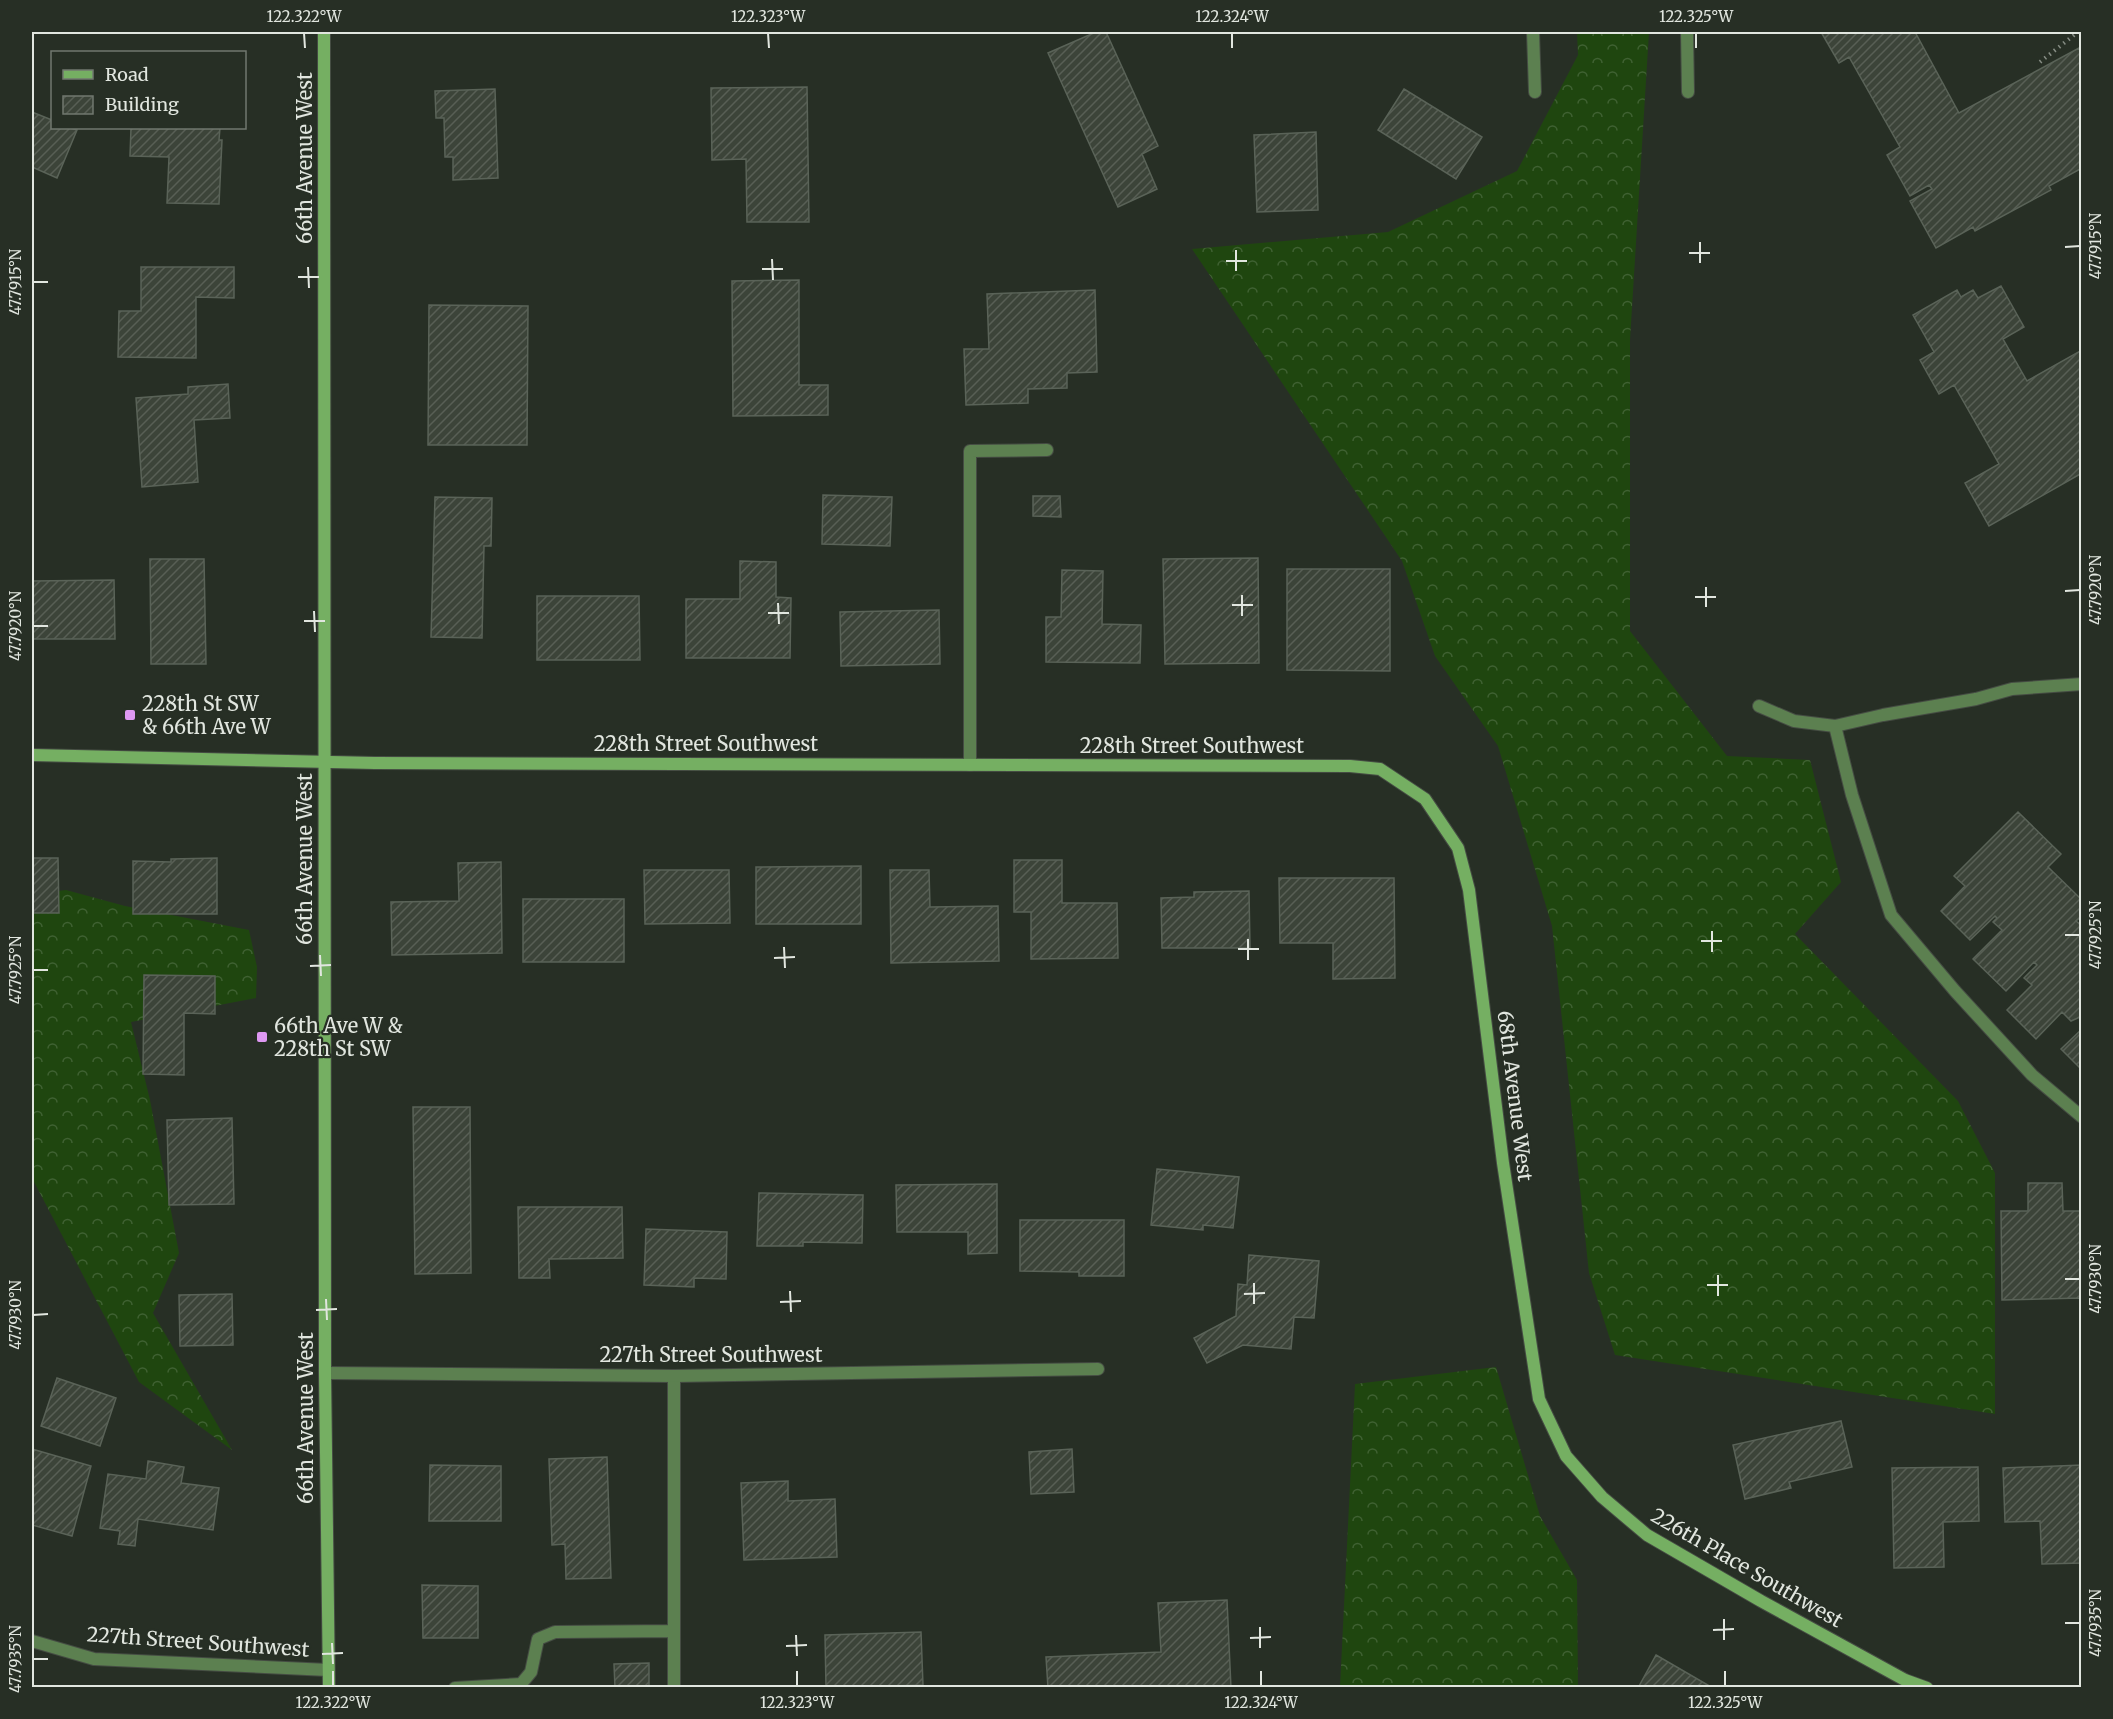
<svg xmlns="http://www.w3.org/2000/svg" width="2113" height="1719" font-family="Merriweather,serif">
<defs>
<pattern id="forest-crowns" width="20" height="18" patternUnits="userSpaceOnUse" patternTransform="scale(1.5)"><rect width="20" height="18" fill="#1f460f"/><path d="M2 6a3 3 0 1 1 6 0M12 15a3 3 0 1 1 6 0" fill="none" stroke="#3f6132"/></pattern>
<pattern id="building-hatch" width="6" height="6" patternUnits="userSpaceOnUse" patternTransform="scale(1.5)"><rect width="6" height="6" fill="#3c4439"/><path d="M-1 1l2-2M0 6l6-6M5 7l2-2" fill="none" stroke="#585f55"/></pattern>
</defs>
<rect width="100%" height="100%" fill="#272f25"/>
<path fill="url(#forest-crowns)" d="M1577,32H1649L1630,340V631L1727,756L1810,760L1841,882L1795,934L1958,1101L1995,1173V1414L1615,1355L1589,1273L1552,926L1498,746L1435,656L1402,561L1192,249L1388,232L1517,171L1578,55Z
M66,890L125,906L249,930L257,967L256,998L131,1022L150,1100L179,1253L153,1313L232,1450L139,1382L32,1178V894Z
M1496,1367L1540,1516L1577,1580L1578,1687H1340L1355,1384Z"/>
<path fill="url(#building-hatch)" stroke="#5a6358" stroke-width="1.5" d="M1096,32H1106L1158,146L1142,154L1157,189L1118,207L1048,53Z
M1821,32H1915L1959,113L2079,48L2082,52V168L2049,186L2051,190L1975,231L1973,227L1936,248L1910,201L1932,189L1929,185L1910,196L1887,155L1900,147L1849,57L1839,63Z
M807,87L809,222H747L746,159L712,160L711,88Z
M495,89L498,178L453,180V157H445L444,118H436L435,91Z
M1404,89L1482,137L1456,179L1378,130Z
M32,112L52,120V128H70L77,130L57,178L32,167Z
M131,128H220L219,140H222L219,204L167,203L169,157L130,156Z
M1316,132L1318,210L1257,212L1254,135Z
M141,267H234V298L196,297V358L118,357L119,311H141Z
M799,280V385H828V415L733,416L732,281Z
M2001,286L2024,327L2003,339L2027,381L2082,350V473L1989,526L1965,483L1999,464L1954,385L1939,394L1920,360L1934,352L1913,315L1957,290L1961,297L1973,290L1978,298Z
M1095,290L1097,372L1067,373V388L1028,389V403L966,405L964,349H989L987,294Z
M429,305L528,306L527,445H428Z
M228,384L230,418L194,420L198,482L142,487L136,398L188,394V387Z
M823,495L892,497L890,546L822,544Z
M1033,496H1060L1061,517L1033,516Z
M435,497L492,498L491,546H484L482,638L431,637Z
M1258,558L1259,663L1165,664L1163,559Z
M150,559H204L206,664H151Z
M740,561L776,562V597L791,598L790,658H686V599H740Z
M1287,569H1390V671L1287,670Z
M1062,570L1103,571L1102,624L1141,625L1140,663L1046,662V617H1061Z
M114,580L115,639H32V581Z
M537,596H639L640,660H537Z
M939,610L940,664L841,666L840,612Z
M2018,812L2061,854L2048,867L2082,900V916L2076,921L2082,926V1018L2080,1017L2071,1021L2062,1012L2036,1039L2007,1010L2032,985L2024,978L2037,965L2034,962L2006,991L1973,959L2002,930L1993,922L1997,918L1995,916L1970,940L1941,911L1965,886L1954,876Z
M32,858H58L59,913H32Z
M217,858V914H133V861L171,862V859Z
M1014,860H1062V903H1117L1118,958L1031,959V912H1014Z
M501,862L502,953L392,955L391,902L459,901L458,863Z
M861,866V924H756V867Z
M644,870H729L730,923L645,924Z
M890,870H929L930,907L998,906L999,961L891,963Z
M1279,878H1394L1395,978L1333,979V943H1280Z
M1249,891L1250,948H1162L1161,898L1194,897V892Z
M523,899H624V962H523Z
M144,975L215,976V1014L184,1013V1075L143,1074Z
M2082,1029V1070L2061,1049Z
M413,1107H470L471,1273L415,1274Z
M232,1118L234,1204L169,1205L167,1120Z
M1157,1169L1239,1177L1233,1228L1203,1225V1230L1151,1225Z
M2028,1183H2062L2063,1211H2082V1300L2081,1298L2002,1300L2001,1211H2028Z
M997,1184V1253L968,1254V1232H897L896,1185Z
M759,1193L863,1195L862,1243L803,1242V1246H757Z
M518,1207H622L623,1258L549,1259L550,1278H519Z
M1020,1220H1124V1276H1079V1272L1020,1271Z
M646,1229L727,1232L726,1279L694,1278V1287L644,1285Z
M1249,1255L1319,1261L1314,1318L1294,1317L1291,1349L1243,1345L1207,1363L1194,1338L1236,1316L1238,1284L1247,1285Z
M232,1294L233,1345L180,1346L179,1295Z
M57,1378L116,1398L100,1446L41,1426Z
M1841,1421L1852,1467L1789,1482L1791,1488L1745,1499L1733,1445Z
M32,1449L91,1466L72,1536L32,1525Z
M1072,1449L1074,1492L1031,1494L1029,1452Z
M607,1457L611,1578L566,1579L565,1544L552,1545L549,1459Z
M148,1461L184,1467L181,1483L219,1488L213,1530L138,1519L135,1546L118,1544L120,1531L100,1528L108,1474L146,1479Z
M430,1465L501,1466V1521H429Z
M2082,1465V1563L2042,1564L2040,1521L2005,1522L2003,1468Z
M1978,1467L1979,1521L1943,1522L1944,1567L1894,1568L1892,1468Z
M788,1481V1501L835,1499L837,1557L744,1560L741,1483Z
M422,1585L478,1586V1638H423Z
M1227,1600L1231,1688H1048L1046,1657L1161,1652L1158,1603Z
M921,1632L923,1685L826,1688L825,1635Z
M1656,1655L1713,1688H1638Z
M649,1663V1688H615L614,1664Z"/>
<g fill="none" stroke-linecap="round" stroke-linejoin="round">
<g stroke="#454c43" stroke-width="14">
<path id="lane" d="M1687,32L1688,92
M1759,706L1794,721L1835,726L1883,715L1976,699L2012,689L2082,684
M1835,726L1852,795L1891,915L1955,991L2032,1075L2082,1117
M970,765V451L1047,450
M455,1688L521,1684L531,1672L538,1639L555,1632L674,1631
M674,1688V1376"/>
</g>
<g stroke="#454c43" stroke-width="14">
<path id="street" d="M1533,32L1535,92
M325,1373L674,1376L1098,1369
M32,1641L94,1659L328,1670"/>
</g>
<g stroke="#454c43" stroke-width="14">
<path id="secondary" d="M324,32L325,1373L329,1688
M32,755L375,763L1350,766L1380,769L1425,799L1458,848L1469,890L1503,1163L1539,1399L1566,1456L1602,1497L1647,1535L1761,1601L1905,1680L1927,1688"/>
</g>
<path stroke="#868d84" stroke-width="4" stroke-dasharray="1.5 4.5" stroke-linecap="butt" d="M2040,62L2078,32"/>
<use href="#lane" stroke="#5c8050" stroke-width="12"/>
<use href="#street" stroke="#5c8050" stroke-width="12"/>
<use href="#secondary" stroke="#75af62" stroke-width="12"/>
</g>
<path fill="none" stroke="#e1e6df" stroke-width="2" d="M304,33L305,48M768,33L769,48M1232,33V48M1696,33V48M1700,242V263M2065,247L2080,246M1236,250V271M1689,253H1710M772,259L773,280M1226,261H1247M308,267L309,288M762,269H783M298,277H319M33,282H48M1706,587V607M2065,591L2080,590M1242,595V616M1695,597H1716M778,603L779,624M1232,605H1253M314,611L315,632M768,613H789M304,621H325M33,626H48M1712,931V952M2065,935H2080M1248,939V960M1701,941H1722M784,947L785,968M1238,949H1259M320,955L321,976M774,958L795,957M310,966L331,965M33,970H48M1718,1275V1296M2065,1279H2080M1254,1283V1304M1707,1285H1728M790,1291L791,1312M1244,1294L1265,1293M326,1299L327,1320M780,1302L801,1301M316,1310L337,1309M33,1315L48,1314M1724,1619V1640M2065,1623H2080M1260,1627V1648M1713,1630L1734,1629M796,1635L797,1656M1250,1638L1271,1637M332,1643L333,1664M786,1646L807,1645M322,1654L343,1653M33,1659H48M333,1671V1686M797,1671V1686M1261,1671V1686M1725,1671V1686"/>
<g fill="#de98f2" stroke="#272f25" stroke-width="2">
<rect x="124" y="709" width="12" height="12" rx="3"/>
<rect x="256" y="1031" width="12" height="12" rx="3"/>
</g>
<g text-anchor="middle" stroke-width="4.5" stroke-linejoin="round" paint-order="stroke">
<g font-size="20" fill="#e1e6df" stroke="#272f25">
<text transform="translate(305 158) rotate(-90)" y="7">66th Avenue West</text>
<text x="706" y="751">228th Street Southwest</text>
<text x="1192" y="753">228th Street Southwest</text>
<text transform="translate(305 859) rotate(-90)" y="7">66th Avenue West</text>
<text transform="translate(1515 1096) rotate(83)" y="7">68th Avenue West</text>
<text x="711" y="1362">227th Street Southwest</text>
<text transform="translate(306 1418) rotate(-90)" y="7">66th Avenue West</text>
<text transform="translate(1747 1568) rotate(30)" y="7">226th Place Southwest</text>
<text transform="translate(198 1642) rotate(4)" y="7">227th Street Southwest</text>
</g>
<g font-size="20" fill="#e1e6df" stroke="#272f25" text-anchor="start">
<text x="142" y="711">228th St SW<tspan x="142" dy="23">&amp; 66th Ave W</tspan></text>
<text x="274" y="1033">66th Ave W &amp;<tspan x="274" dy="23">228th St SW</tspan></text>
</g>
</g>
<rect width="2113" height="1719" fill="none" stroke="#272f25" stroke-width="66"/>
<rect x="51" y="51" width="195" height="78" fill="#272f25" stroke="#71786f" stroke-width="1.5"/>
<rect x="63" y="70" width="30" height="9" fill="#75af62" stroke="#71786f" stroke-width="1.5"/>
<text x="105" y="81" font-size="18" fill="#e1e6df">Road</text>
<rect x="63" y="96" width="30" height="18" fill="url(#building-hatch)" stroke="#71786f" stroke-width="1.5"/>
<text x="105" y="111" font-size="18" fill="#e1e6df">Building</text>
<rect x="33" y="33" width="2047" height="1653" fill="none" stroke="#e1e6df" stroke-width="2"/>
<g font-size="15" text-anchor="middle" fill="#e1e6df">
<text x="304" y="22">122.322°W</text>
<text x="768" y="22">122.323°W</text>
<text x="1232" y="22">122.324°W</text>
<text x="1696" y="22">122.325°W</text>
<text transform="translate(2096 246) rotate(-90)" y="5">47.7915°N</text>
<text transform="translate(16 282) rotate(-90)" y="5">47.7915°N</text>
<text transform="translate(2096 590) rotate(-90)" y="5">47.7920°N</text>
<text transform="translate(16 626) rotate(-90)" y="5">47.7920°N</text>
<text transform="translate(2096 935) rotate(-90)" y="5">47.7925°N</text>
<text transform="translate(16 970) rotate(-90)" y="5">47.7925°N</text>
<text transform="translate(2096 1279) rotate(-90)" y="5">47.7930°N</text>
<text transform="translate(16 1315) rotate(-90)" y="5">47.7930°N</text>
<text transform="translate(2096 1623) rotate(-90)" y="5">47.7935°N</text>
<text transform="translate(16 1659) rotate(-90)" y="5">47.7935°N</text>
<text x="333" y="1708">122.322°W</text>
<text x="797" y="1708">122.323°W</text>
<text x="1261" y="1708">122.324°W</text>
<text x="1725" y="1708">122.325°W</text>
</g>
</svg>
